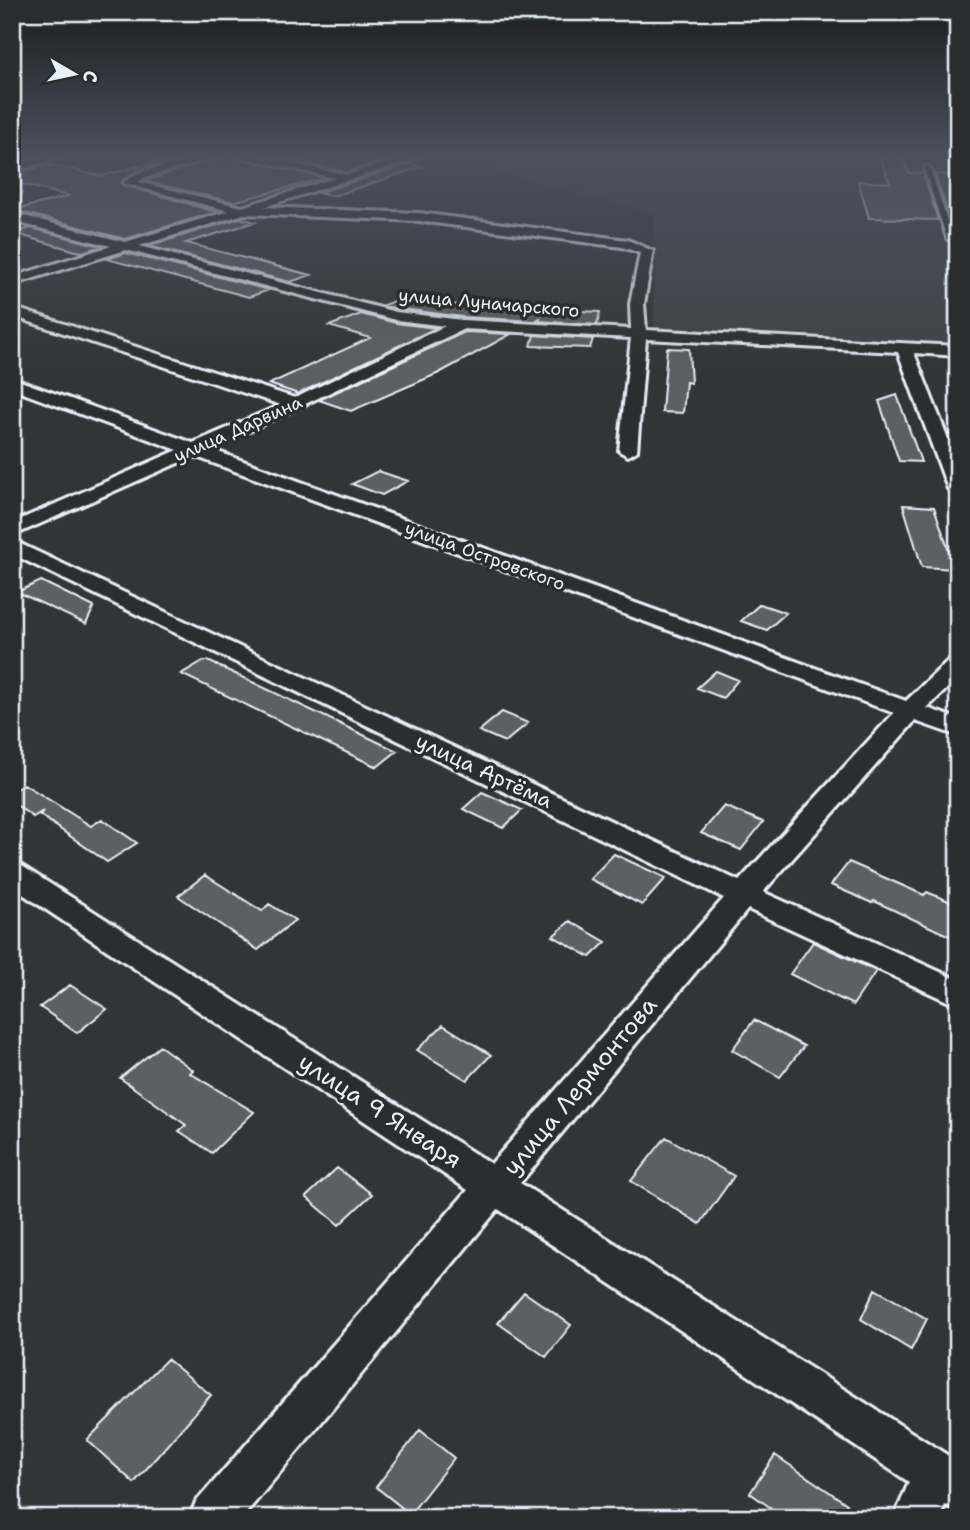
<svg xmlns="http://www.w3.org/2000/svg" width="970" height="1530" font-family="'Shantell Sans',sans-serif">
<rect width="100%" height="100%" fill="#323536"/>
<filter id="ink" filterUnits="userSpaceOnUse"><feTurbulence type="fractalNoise" baseFrequency=".0143" numOctaves="2"/><feDisplacementMap in="SourceGraphic" scale="14" xChannelSelector="R" yChannelSelector="G"/><feConvolveMatrix kernelMatrix="1 2 1 2 8 2 1 2 1" color-interpolation-filters="sRGB"/></filter>
<g filter="url(#ink)">
<path fill="#3f4244" d="M514,156H958V344L654,329L653,214L491,170Z"/>
<path fill="#5c6063" stroke="#e8f1f8" stroke-width="2" d="M178,156H192L137,170L122,181L121,184L216,212L125,239L14,210L69,196L12,182V174L51,165L101,176Z
M223,156H233L325,178L233,202L145,181Z
M270,156H366L387,160L347,172Z
M879,156H902L909,173H923L938,220L869,218L858,181L890,183Z
M409,164L424,166L334,196L317,193Z
M935,174L958,175V221L950,220Z
M240,218L255,222L186,243L311,275L290,282L149,246Z
M31,228L101,246L83,252L76,251L13,233Z
M126,253L269,290L249,297L107,259Z
M402,298L421,303L600,312L597,325L539,321L540,318L535,321L462,317L381,306Z
M361,314L396,323L436,328L298,394L269,384L370,338L329,326Z
M465,332L511,334L439,373L351,411L319,400Z
M534,335L593,339L590,348L531,346Z
M667,348L689,349L691,383L686,382L683,413L662,412Z
M897,395L921,462L899,461L879,401Z
M378,471L408,481L382,495L352,484Z
M903,505L934,507L955,569L922,567Z
M41,581L94,607L86,624L17,592Z
M760,604L786,613L767,630L741,621Z
M203,661H208L397,751L377,767L181,674Z
M716,671L738,680L723,698L697,688Z
M502,712L528,723L505,742L479,731Z
M24,784L91,826L102,819L137,843L107,862L40,815L43,811L33,817L12,802V792Z
M482,792L522,810L503,828L463,809Z
M724,806L763,822L741,850L701,833Z
M614,854L666,878L642,905L590,879Z
M849,862L924,895L927,892L958,905V940L874,901L872,903L831,885Z
M205,875L262,911L269,904L295,920L258,950L178,896Z
M570,921L606,942L590,957L553,936Z
M813,942L876,971L853,1005L790,974Z
M70,985L107,1009L77,1033L40,1007Z
M754,1020L804,1046L780,1077L732,1050Z
M443,1025L491,1055L467,1080L417,1050Z
M160,1046L193,1070L190,1073L254,1112L212,1153L179,1131L186,1125L120,1078Z
M666,1137L734,1176L700,1224L631,1181Z
M337,1168L372,1194L339,1225L306,1197Z
M875,1289L927,1319L911,1350L861,1319Z
M524,1292L571,1325L546,1357L498,1323Z
M167,1359L211,1395L134,1483L87,1440Z
M420,1430L454,1458L410,1514L376,1487Z
M775,1455L847,1504L839,1518H785L750,1493Z"/>
<g fill="none" stroke-linecap="round" stroke-linejoin="round">
<g stroke="#e8f1f8" stroke-width="5">
<path id="service" d="M927,166L930,168L953,238L958,240V245L947,239L924,168Z"/>
</g>
<g stroke="#e8f1f8" stroke-width="6">
<path id="minor" d="M46,156H64L12,171V165Z
M203,156H220L146,177L138,182L242,207L335,178L236,156H257L347,175L408,156H424L264,207L419,213L628,240L653,251L644,304L646,330L958,346V356L914,353L958,464V495L948,489L898,352L646,339L637,451L628,456L619,451L631,338L464,329L210,449L906,701L950,659L958,657V678L927,708L958,719V736L915,721L763,892L958,980V1006L748,909L520,1183L958,1462V1510L945,1505L940,1518H894L909,1482L498,1209L242,1518H189L196,1502L468,1190L12,887V863L22,866L491,1164L724,898L12,554V540L739,881L894,713L194,456L12,536V523L178,450L12,389V378L193,443L281,405L12,316V307L295,398L445,326L396,320L126,250L12,285V277L111,246L12,221V213L125,242L229,211L123,183L138,173ZM244,214L419,221L622,247L640,253L630,304L631,329L462,320L396,312L139,246Z"/>
</g>
<use href="#service" fill="#2a2d2e" fill-rule="evenodd"/>
<use href="#minor" fill="#2a2d2e" fill-rule="evenodd"/>
</g>
</g>
<linearGradient id="sky" x2="0" y2="1"><stop stop-color="#1c1d1e"/><stop offset="0.42" stop-color="#49515d"/><stop offset="1" stop-color="#49515d" stop-opacity="0"/></linearGradient>
<rect width="970" height="370" fill="url(#sky)"/>
<g text-anchor="middle" stroke-width="7" stroke-linejoin="round" paint-order="stroke">
<g font-size="18" fill="#e8f1f8" stroke="#2a2d2e">
<text transform="translate(489 303) rotate(5)" y="6">улица Луначарского</text>
<text transform="translate(238 429) rotate(-24)" y="6">улица Дарвина</text>
<text transform="translate(485 556) rotate(20)" y="6">улица Островского</text>
</g>
<g font-size="21" fill="#e8f1f8" stroke="#2a2d2e">
<text transform="translate(484 771) rotate(25)" y="7">улица Артёма</text>
</g>
<g font-size="24" fill="#e8f1f8" stroke="#2a2d2e">
<text transform="translate(580 1086) rotate(-50)" y="8">улица Лермонтова</text>
<text transform="translate(380 1111) rotate(33)" y="8">улица 9 Января</text>
</g>
</g>
<rect width="970" height="1530" fill="none" stroke="#2a2d2e" stroke-width="42"/>
<rect x="21" y="21" width="928" height="1488" fill="none" stroke="#e8f1f8" stroke-width="2.5" filter="url(#ink)"/>
<g transform="translate(74 74) rotate(99)" stroke="#2a2d2e" stroke-width="5" paint-order="stroke">
<path d="M0-5L12 26L0 18L-12 26Z" fill="#e8f1f8"/>
<text y="-10" font-size="19" font-weight="bold" text-anchor="middle" fill="#e8f1f8">С</text>
</g>
</svg>
